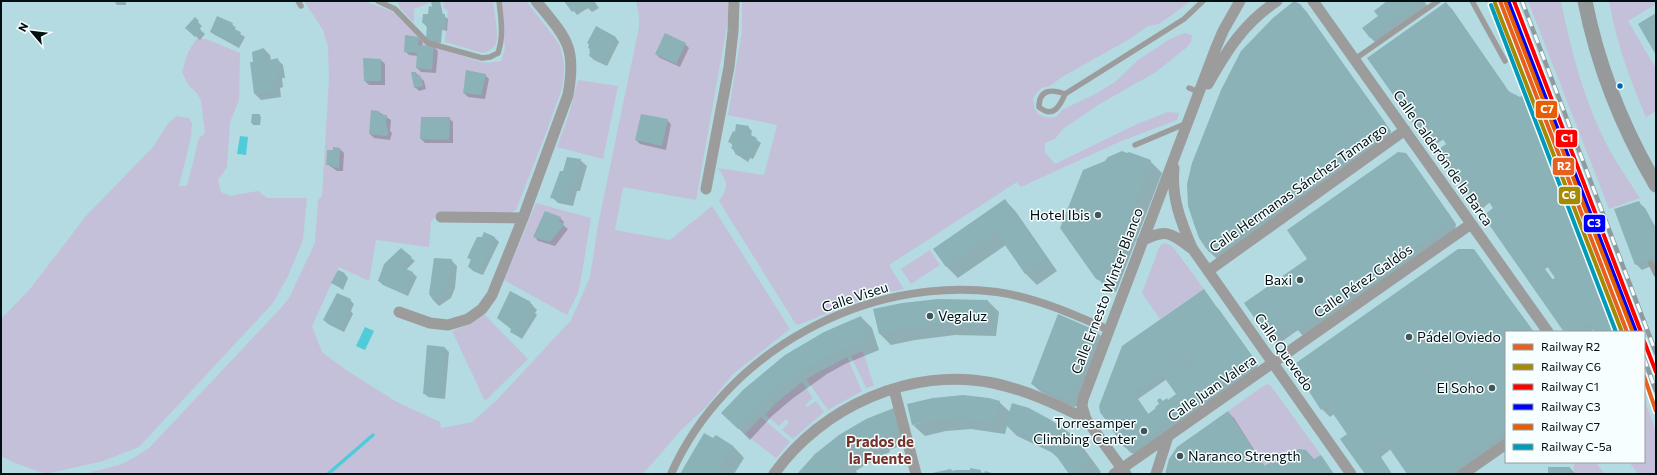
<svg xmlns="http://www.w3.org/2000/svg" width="1657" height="475" font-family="Commissioner,sans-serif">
<rect width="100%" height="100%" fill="#b3dbe1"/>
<path fill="#c5c0d9" d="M304,1H364L389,10L398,15L428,44L481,62L488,63L501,61L505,48L500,1H526L555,38L560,46L564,64V74L562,88L549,125L516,210L512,212L438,213L431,222L429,247L376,240L369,281L339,267L312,326L322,352L346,370L397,402L440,422L441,428L472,422L498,399L571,320L590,277L598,225L639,27V15L636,1H728L729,14L696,200L623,187L615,230L670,240L712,206L790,329L733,374L706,407L682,429L643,474H84L122,464L135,457L149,448L280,309L289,298L315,243L318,200L322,196L329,78L328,47L323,30Z
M397,1H429V3L414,9V23L400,8Z
M443,1H493C494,12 499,34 496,43C494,49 488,51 483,53L445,42L448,11L444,8Z
M742,1H1191L1159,24L1148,26L1128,40L1062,77L1050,86L1041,88L1033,98C1034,114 1040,119 1056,117L1062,110L1095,94L1115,82L1138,60L1170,39L1185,33L1192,35L1191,42L1186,48L1156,72L1098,105L1063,129L1055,139L1045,143V152L1055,164L1137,124L1168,112L1179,113L1177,120L1119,142L1021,187L1017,182L889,265L904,289L872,295L798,325L795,323L719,201C729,186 728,183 718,168L764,175L777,125L728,115L742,31Z
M1528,1H1561C1570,47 1582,93 1602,135C1612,157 1627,178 1640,198L1609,209Z
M1609,1H1656V4L1628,21L1655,67L1656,66V111L1646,117C1630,80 1616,41 1609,1Z
M197,38L206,39L240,53L239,100L230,122L227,167L218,180L221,192L230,196L258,191L267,198H307L303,240L288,276L273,303L139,447L103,461L46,474L15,463L1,456V319L30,289L86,216L153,147L169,122L177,116L189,118L192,123L191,137L179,186H187L199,138L205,133L201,101L197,93L189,86L182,72L188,52Z
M578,80L618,86L603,159L557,147L569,114Z
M536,203L591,218L580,285L577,295L567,315L504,280Z
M1166,243L1173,247L1204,289L1160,319L1142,293L1159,248L1161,245Z
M930,250L940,265L911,284L901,269Z
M484,314L528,359L485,401L452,331L472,323Z
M863,351L874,386L866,388L851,356Z
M847,357L862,391L828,410L806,379Z
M802,382L813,398L805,405L807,407L816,401L824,412L793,439L782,430L789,422L786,419L779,426L765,415L776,403Z
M1269,384L1271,386L1321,455L1314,459L1284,454L1264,466L1228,411L1265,385Z
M1644,398L1656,432V474H1638L1629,462H1644Z
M761,417L790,442L776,458L745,434Z
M1574,462H1596L1604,474H1574Z"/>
<path fill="#50cbd9" d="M240,136L248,137L246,155L237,154Z
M365,327L374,331L365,350L356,346Z"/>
<path fill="#0003" fill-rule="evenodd" d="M114,1H126V5H117Z
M432,1H440L443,15L448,19L447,31L442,30L441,43H431L427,39V27L423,23L433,8Z
M566,1H594L599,8L592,12L588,8L577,15Z
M1389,1H1424L1428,7L1376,43L1370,37Z
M1446,3L1452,9L1510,93L1520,98L1529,92L1535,98L1590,238L1624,332H1596L1594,329L1590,332H1565L1490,202L1481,210L1475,204L1444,139L1433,146L1427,140L1368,58ZM1548,267L1556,278L1553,280L1545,269Z
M1300,5L1306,11L1391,131L1390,137L1220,258H1216L1205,247L1194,224L1189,206Z
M195,19L202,26L199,29L205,34L200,40L187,28Z
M232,24L236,28L234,30L245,37L239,48L215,35L211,32Z
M596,28L616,38L619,42L607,66L594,60L590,56Z
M419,38L423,42L422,46L434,47L438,51L436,73L421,72L417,68L418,56L409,55L405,51Z
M685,44L689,48L680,67L660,58L656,54Z
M264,49L270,55L271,61L277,59L283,65L285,78H282L283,87L280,88L281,97L261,100L255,94L254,63Z
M381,60L385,64V85H369L365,81Z
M416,73L424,81L426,89L419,91L415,87Z
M485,75L489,79L485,99L468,97L464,93Z
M379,112L391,120L390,131L392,133L390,140L374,138L370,134Z
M259,115L261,117L260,125H253L252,123Z
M449,118L453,122V143H425L421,139Z
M667,120L671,124L666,150L640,144L636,140Z
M748,127L752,131L751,136L761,143L753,159L750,158L748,162L736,154L732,148L733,146L729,141Z
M340,149L344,153L343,171H337L327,164L334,151Z
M1406,154L1412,161L1456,224L1455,230L1304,337L1298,330L1277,345L1271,339L1309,259Z
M580,160L587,166L580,191H577L573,206L558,203L552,197L564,173Z
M1150,161L1162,173L1116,292L1109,290L1097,278Z
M1005,200L1016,212L1057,271L1037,285L1026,274L1006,245L958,278L947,267L935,249Z
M1638,202L1645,208L1656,228V264L1642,270L1636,264Z
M560,218L564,222L563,225L568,229L555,246L538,241L535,237Z
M485,233L495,238L499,242L483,275L473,271L469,267L472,261L468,257Z
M1474,250L1534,332H1506V441L1459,474H1408L1391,449L1381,457L1392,474H1366L1348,434L1334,414L1330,417L1322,409Z
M411,258L415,261L406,270L413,273L417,277L408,296L383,285L379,281Z
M451,260L457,266L455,288L451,298L439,306L433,300Z
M345,274L348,278L343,290L333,283Z
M350,300L354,304L351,311L353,314L344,332L328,324L324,320Z
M988,301L999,312L996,336L955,335L915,340L891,345L880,334L874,310Z
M530,303L537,310L535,313L537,315L522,339L511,332Z
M1218,308L1258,364L1256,370L1137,454L1131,453L1124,446L1122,347ZM1167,379L1178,394L1168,401L1163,402L1149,415L1138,399Z
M861,317L872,328L879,350L845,364L827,374L792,399L772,416L750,440L734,424Z
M1096,331L1104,339L1079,405L1074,407L1041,392L1032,384Z
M445,348L449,352L445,399L428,397L424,393Z
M999,402L1010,412L1070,435L1082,446L1101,472L1099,474H1071L1061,460L1051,452L1017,436L1007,426L1005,434L971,429L946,431L925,436L913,425Z
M1228,412L1234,418L1265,467L1314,460L1320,457L1334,474H1166Z
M905,420L911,442L889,450L890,452L879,457L867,465L866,464L856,471L857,473L855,474H798Z
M716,436L733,446L744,458L734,474H682Z
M1570,468L1576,474H1549Z"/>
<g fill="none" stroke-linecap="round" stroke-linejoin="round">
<path stroke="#50cbd9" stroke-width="3.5" d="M328,474L373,435"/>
</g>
<path fill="#8bb2b7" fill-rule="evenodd" d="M431,1H438L439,14H445L444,27H439L438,40L426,39L427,23H422L423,14H428L429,6L432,7Z
M564,1H594L595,3L587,9L584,4L572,12Z
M1294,1L1300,4L1386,124L1384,131L1213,252H1209L1199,238L1188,206L1187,184L1192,163L1221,90L1241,51L1273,18Z
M1387,1H1421L1370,38L1362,28L1378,16L1374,11Z
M1446,2L1505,86L1502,88L1520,97L1530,91L1584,231L1621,332H1595L1588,322L1584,325L1589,332H1564L1483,216L1493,208L1485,196L1475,204L1436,151L1446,144L1439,133L1426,141L1367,58ZM1543,260L1555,278L1551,280L1540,263Z
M1656,13V55L1638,24Z
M217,16L233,23L230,27L241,32L235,44L210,32Z
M195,17L199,21L196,24L201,30L195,37L185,28Z
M596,26L616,37L603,63L589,56L590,52L589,51L590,49L588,48L589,44L587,43Z
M665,33L686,43L676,64L655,54Z
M405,35L419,37L418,45L434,46L432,70L416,68L417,53L404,52Z
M264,48L266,61L278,58L280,72H276L278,81L274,82L276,91L254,94L250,62H253L252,52Z
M363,58L381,59V81H364Z
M466,70L486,74L481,95L463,93Z
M411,72H416V76L420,75L423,86L414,88Z
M371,110L379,111V114L387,115L386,126L388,128V135L386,136L369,134Z
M252,114H260L259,124L251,123Z
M641,114L668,119L662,146L635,140Z
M421,117H450L449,140L420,139Z
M736,124L749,126L747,133L757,138L749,156L746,155L744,158L735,154L736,151L731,148L733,144L728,142L733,131L735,132Z
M333,147L340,148L339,168L332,167V165H326L327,150H333Z
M1122,151L1127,153L1129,152L1151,160L1104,282L1096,279L1060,228L1083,170L1105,161L1108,157Z
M1398,152L1406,153L1451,217L1449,224L1297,331L1292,324L1270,340L1244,303L1307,259L1287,230Z
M567,157L581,159L574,186L571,185L567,201L550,198L560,171H563Z
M1005,199L1047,260L1025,274L996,232L946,267L933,249Z
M1639,201L1656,231V256L1635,265L1614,209Z
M545,211L561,217L559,221L564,225L550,242L533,237Z
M484,232L495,237L479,272L468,267L471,259L467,258L477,237H482Z
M401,248L412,257L401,267L413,272L404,293L378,281L384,264Z
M1458,249H1474L1533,332H1506V431L1445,474H1407L1385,442L1375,450L1390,471L1386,474H1365L1340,439L1347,434L1327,405L1321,410L1295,370L1299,367L1296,363Z
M434,258L452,259L449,281L445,292L433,300L429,294Z
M338,270L345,273L339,287L331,283Z
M1204,289L1252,357L1251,364L1131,448L1124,447L1100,412L1099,406L1122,346ZM1185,355L1191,362L1184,367L1178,360ZM1161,373L1176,394L1168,400L1167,398L1163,401L1160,398L1157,400L1159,404L1155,407L1156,408L1148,414L1132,393Z
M510,291L531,302L530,303L533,305L531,309L533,311L518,336L510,332L511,329L497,318Z
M337,293L351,299L347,307L350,309L340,328L323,320Z
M938,299L988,300L985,325L943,324L903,329L879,334L873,309L902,303Z
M1058,314L1097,331L1071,397L1065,399L1031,384Z
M861,316L868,339L834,353L815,363L780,388L761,405L738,429L721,413L744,389L785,355L824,332Z
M427,345L445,347L441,396L423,394Z
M963,395L989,398L1000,401L994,423L959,418L934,420L912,425L907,404L933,398Z
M1012,403L1029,408L1051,420L1071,434L1090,461L1073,474H1069L1057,457L1039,441L1005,425Z
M894,408L900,430L878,439L879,440L868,446L855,455L854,453L845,459L846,461L831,474L830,472L828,474H797L815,454L839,435L866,419Z
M1228,411L1264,466L1284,454L1299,449L1306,450L1314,459L1321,455L1334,474H1165L1169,459L1177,447Z
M704,433L713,438L716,435L733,446L716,474H680Z
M1548,467H1570V474H1548Z
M970,468L981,470V472L984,473L985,471L995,474H927L951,469L952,471L956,470H970Z"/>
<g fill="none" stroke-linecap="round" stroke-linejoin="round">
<path stroke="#9c9c9c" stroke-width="5.5" d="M298,1L301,6
M378,1L395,9L428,43L482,58L490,57L498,53C504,36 501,19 499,1
M1472,1L1505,61
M1355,59L1438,1
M1189,88L1199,92
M1065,94C1052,89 1039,89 1039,107C1053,119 1060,106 1065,94L1184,19L1203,1
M1135,145L1187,123
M1651,263L1656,274"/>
<path stroke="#9c9c9c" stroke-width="8" d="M671,474C725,352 866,275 997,292C1037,298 1073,314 1109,330"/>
<path stroke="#9c9c9c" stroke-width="11" d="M1313,1L1548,332
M1208,84C1227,50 1244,23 1277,1
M1174,168C1171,197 1181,222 1192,248L1351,474
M706,189L729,67L733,31L734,1
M441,217L523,218
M1142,241C1166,228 1171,233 1191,248
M1208,271L1405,130
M399,312L430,323L448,325L468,319L482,309L492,295L523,218L568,95C577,46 566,38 536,1
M894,389L916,474
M774,474C821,407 912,366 993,383C1026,390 1056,404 1086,419
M1114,474L1471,224
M1126,474L1086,419L1082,406L1083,399L1215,50L1223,31L1240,1
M1156,474L1168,436
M1463,474L1506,444"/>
<path stroke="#969a9b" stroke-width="15" d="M1585,1C1598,67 1622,127 1656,185"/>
<g stroke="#8e9b9e" stroke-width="4.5">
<path id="rail" d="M1507,1L1634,332
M1522,1L1656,353
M1644,358L1656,391"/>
</g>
<use href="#rail" stroke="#f7feff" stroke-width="3" stroke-dasharray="9" stroke-linecap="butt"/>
<g stroke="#f7feff" stroke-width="7">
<path id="rail-1" d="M1500,1L1627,332
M1644,376L1656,411"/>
</g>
<g stroke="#f7feff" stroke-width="7">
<path id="rail-2" d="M1495,3L1622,332"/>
</g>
<g stroke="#f7feff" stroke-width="7">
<path id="rail-3" d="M1514,1L1641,332
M1644,341L1656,372"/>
</g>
<g stroke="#f7feff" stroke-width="7">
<path id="rail-4" d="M1509,3L1636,332"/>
</g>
<g stroke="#f7feff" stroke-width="7">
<path id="rail-5" d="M1505,1L1632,330"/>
</g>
<g stroke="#f7feff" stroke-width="7">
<path id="rail-6" d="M1491,5L1616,332"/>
</g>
<use href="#rail-1" stroke="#e66121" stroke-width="4"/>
<use href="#rail-2" stroke="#a68a06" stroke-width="4"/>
<use href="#rail-3" stroke="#f00" stroke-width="4"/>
<use href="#rail-4" stroke="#00f" stroke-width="4"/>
<use href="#rail-5" stroke="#e65d02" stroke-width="4"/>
<use href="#rail-6" stroke="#009abb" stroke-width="4"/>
</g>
<circle fill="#0065bd" stroke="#f7feff" stroke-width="1.5" cx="1620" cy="86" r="3.5"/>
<g fill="#3f565a" stroke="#f7feff" stroke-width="1.5">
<circle cx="1098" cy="215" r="4"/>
<circle cx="1300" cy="280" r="4"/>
<circle cx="930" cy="316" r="4"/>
<circle cx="1409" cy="337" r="4"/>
<circle cx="1492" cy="388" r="4"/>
<circle cx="1144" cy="431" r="4"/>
<circle cx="1180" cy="456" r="4"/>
</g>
<g text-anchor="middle" stroke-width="3" stroke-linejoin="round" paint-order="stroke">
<g font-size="14" fill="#000f12" stroke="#f7feff">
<text transform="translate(1443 158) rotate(55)" y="5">Calle Calderón de la Barca</text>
<text transform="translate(1298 188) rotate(-35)" y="5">Calle Hermanas Sánchez Tamargo</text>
<text transform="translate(1363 281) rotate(-35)" y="5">Calle Pérez Galdós</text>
<text transform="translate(1107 291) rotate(-69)" y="5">Calle Ernesto Winter Blanco</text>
<text transform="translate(855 297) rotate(-18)" y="5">Calle Viseu</text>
<text transform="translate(1284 352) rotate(55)" y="5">Calle Quevedo</text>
<text transform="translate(1212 388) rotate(-35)" y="5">Calle Juan Valera</text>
</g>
<g font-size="14" fill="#000f12" stroke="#f7feff" text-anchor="end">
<text x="1090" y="220">Hotel Ibis</text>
<text x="1292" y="285">Baxi</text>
<text x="938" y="321" text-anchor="start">Vegaluz</text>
<text x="1417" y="342" text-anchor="start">Pádel Oviedo</text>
<text x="1484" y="393">El Soho</text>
<text x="1136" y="428">Torresamper<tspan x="1136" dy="16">Climbing Center</tspan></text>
<text x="1188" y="461" text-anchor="start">Naranco Strength</text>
</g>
<g font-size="15" font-weight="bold" fill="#78322c" stroke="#f7feff">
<text x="880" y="447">Prados de<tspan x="880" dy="17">la Fuente</tspan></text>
</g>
</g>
<g stroke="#f7feff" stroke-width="1.5">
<rect x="1535" y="100" width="23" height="19" rx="4" fill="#e65d02"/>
<rect x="1555" y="129" width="23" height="19" rx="4" fill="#f00"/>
<rect x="1552" y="157" width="23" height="19" rx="4" fill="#e66121"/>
<rect x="1558" y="186" width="23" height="19" rx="4" fill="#a68a06"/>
<rect x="1583" y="214" width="23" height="19" rx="4" fill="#00f"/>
</g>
<g font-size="11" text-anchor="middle" font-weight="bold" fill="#fff">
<text x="1547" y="113">C7</text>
<text x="1567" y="142">C1</text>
<text x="1564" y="170">R2</text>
<text x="1569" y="199">C6</text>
<text x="1594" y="227">C3</text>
</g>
<rect width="1657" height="475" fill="none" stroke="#000f12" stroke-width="4"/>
<rect x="1505" y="331" width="140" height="132" fill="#f7feff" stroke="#949ea0"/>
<rect x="1513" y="344" width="20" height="6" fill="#e66121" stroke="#949ea0"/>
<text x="1541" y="351" font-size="12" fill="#000f12">Railway R2</text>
<rect x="1513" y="364" width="20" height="6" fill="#a68a06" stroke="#949ea0"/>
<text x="1541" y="371" font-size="12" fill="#000f12">Railway C6</text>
<rect x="1513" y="384" width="20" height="6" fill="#ff0000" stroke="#949ea0"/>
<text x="1541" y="391" font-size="12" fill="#000f12">Railway C1</text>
<rect x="1513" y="404" width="20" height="6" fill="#0000ff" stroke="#949ea0"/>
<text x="1541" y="411" font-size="12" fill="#000f12">Railway C3</text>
<rect x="1513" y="424" width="20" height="6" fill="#e65d02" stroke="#949ea0"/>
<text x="1541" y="431" font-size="12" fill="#000f12">Railway C7</text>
<rect x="1513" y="444" width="20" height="6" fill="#009abb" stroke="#949ea0"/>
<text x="1541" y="451" font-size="12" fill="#000f12">Railway C-5a</text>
<g transform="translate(32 32) rotate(298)" stroke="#f7feff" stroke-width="3" paint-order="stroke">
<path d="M0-3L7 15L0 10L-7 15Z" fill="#000f12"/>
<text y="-6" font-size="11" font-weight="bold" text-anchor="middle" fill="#000f12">N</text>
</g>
</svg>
